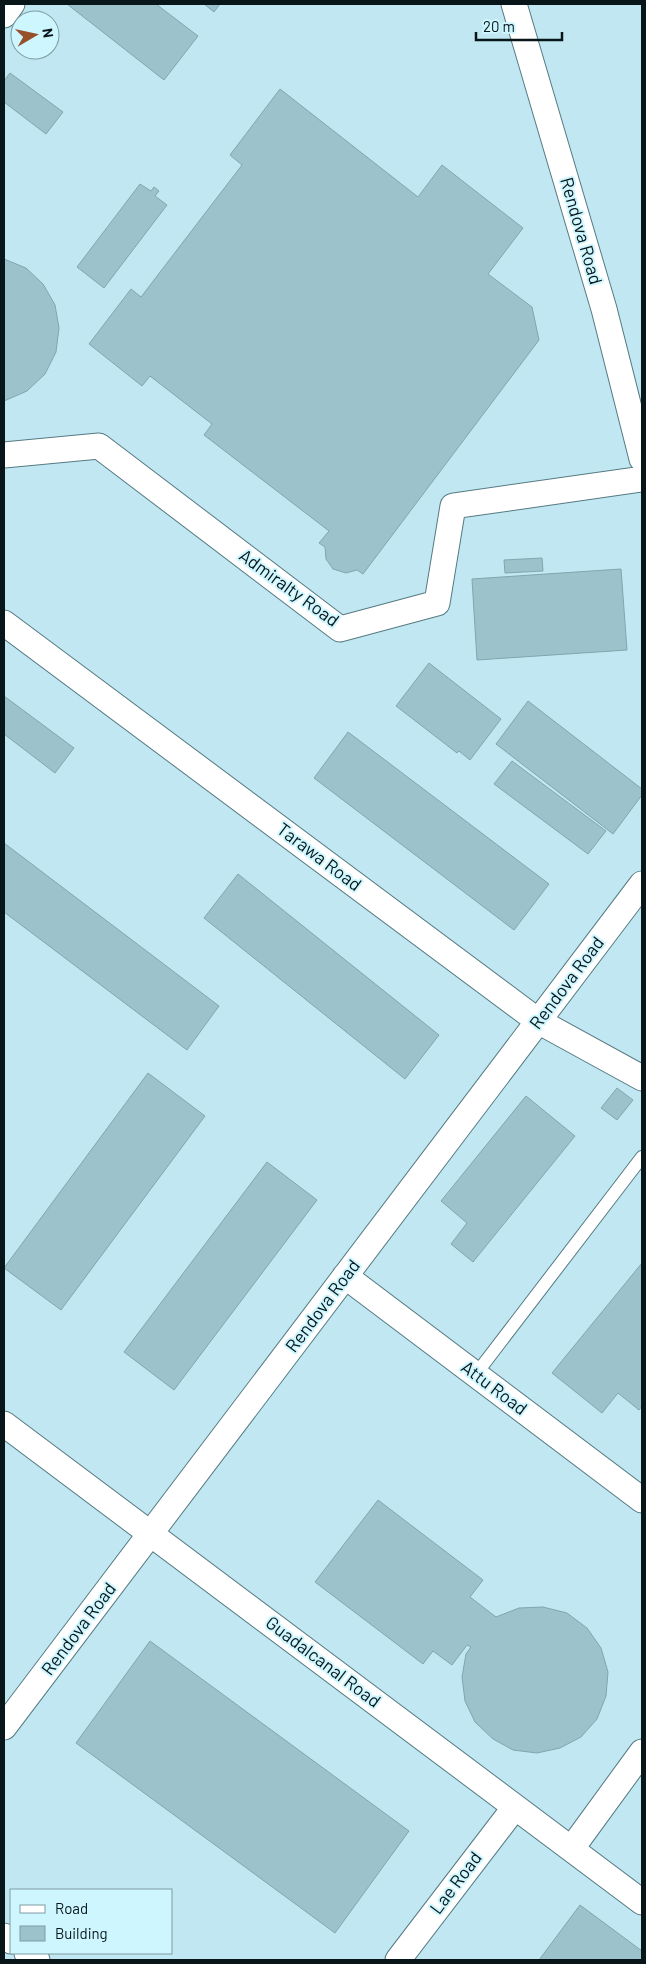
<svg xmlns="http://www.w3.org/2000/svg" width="646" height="1964" font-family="Barlow,sans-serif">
<rect width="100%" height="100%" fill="#c1e8f2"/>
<path fill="#9cc2cb" stroke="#80a6af" d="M67,4H156L198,36L164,80Z
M204,4H220L214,12Z
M10,73L63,112L46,134L4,102V81Z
M280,89L418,197L442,165L523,228L488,274L532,307L539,340L363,574L357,570L346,573L333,569L326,559L325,547L319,543L329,531L204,435L212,424L150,376L142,386L89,344L131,289L141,297L242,165L230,155Z
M140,184L151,191L154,187L159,191L155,196L167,205L104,288L77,267Z
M4,259L26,268L43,284L55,305L59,328L56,352L45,374L27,391L4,401Z
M542,558L543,571L505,573L504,560Z
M621,569L627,650L477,660L472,579Z
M429,663L501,719L470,760L459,751L457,753L396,706Z
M4,696L74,748L55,773L4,734Z
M528,701L642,789V795L613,834L496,744Z
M348,732L549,884L514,930L314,778Z
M512,761L606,831L588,854L494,784Z
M4,843L219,1006L187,1050L4,912Z
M238,874L439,1035L405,1079L204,918Z
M148,1073L205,1116L61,1310L4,1268Z
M617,1088L633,1100L617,1120L601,1108Z
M526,1096L575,1136L473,1262L451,1244L467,1223L441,1201Z
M267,1162L317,1200L174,1390L124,1352Z
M642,1263V1406L639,1410L618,1393L602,1413L552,1373Z
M378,1500L483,1580L470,1597L496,1617L519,1608L543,1607L567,1613L587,1628L601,1648L608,1672L606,1696L597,1719L581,1737L560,1748L537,1753L513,1750L493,1739L475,1722L465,1701L462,1677L466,1654L471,1647L467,1645L452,1665L433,1651L423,1664L315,1582Z
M150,1641L409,1831L335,1933L76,1743Z
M580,1905L642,1951V1960H539Z"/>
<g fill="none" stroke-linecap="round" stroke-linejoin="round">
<g stroke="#567a82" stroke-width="14">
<path id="lane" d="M476,1374L642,1157"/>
</g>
<g stroke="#567a82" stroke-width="27">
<path id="street" d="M514,4L604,309L642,459
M4,15L12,4
M4,455L99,446L340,629L437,603L453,506L642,479
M4,623L538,1021L642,1078
M345,1276L642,1500
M4,1424L642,1902
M4,1727L642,884
M572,1848L642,1752
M4,1936L11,1941
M27,1953L37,1960
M398,1960L515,1807"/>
</g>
<use href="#lane" stroke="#fff" stroke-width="12"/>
<use href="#street" stroke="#fff" stroke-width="25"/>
</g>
<g text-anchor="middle" stroke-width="4" stroke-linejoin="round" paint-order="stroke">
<g font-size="18" fill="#08161a" stroke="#cef6ff">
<text transform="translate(581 231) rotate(74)" y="6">Rendova Road</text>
<text transform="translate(289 588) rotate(36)" y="6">Admiralty Road</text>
<text transform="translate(319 857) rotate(37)" y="6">Tarawa Road</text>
<text transform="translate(567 983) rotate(-53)" y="6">Rendova Road</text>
<text transform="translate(323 1306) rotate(-53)" y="6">Rendova Road</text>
<text transform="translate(494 1388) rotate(37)" y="6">Attu Road</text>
<text transform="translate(79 1629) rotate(-53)" y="6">Rendova Road</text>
<text transform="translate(323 1662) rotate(37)" y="6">Guadalcanal Road</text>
<text transform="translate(456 1883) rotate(-53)" y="6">Lae Road</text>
</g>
</g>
<rect width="646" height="1964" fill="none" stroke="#08161a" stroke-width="10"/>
<rect x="10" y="1889" width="162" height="65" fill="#cef6ff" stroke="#7f9ca3"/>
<rect x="20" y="1905" width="25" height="8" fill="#ffffff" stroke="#7f9ca3"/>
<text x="55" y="1914" font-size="15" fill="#08161a">Road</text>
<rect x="20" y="1926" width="25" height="15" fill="#9cc2cb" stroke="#7f9ca3"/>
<text x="55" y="1939" font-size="15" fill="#08161a">Building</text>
<g transform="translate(35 35) rotate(81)"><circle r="24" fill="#cef6ff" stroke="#7f9ca3"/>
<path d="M0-4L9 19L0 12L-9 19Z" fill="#97502a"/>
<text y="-8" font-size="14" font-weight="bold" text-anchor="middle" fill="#08161a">N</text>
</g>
<path d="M476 32v8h86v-8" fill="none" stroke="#08161a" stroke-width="2.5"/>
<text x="483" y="32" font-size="15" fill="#08161a" stroke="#cef6ff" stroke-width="4" paint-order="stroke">20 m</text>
</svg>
